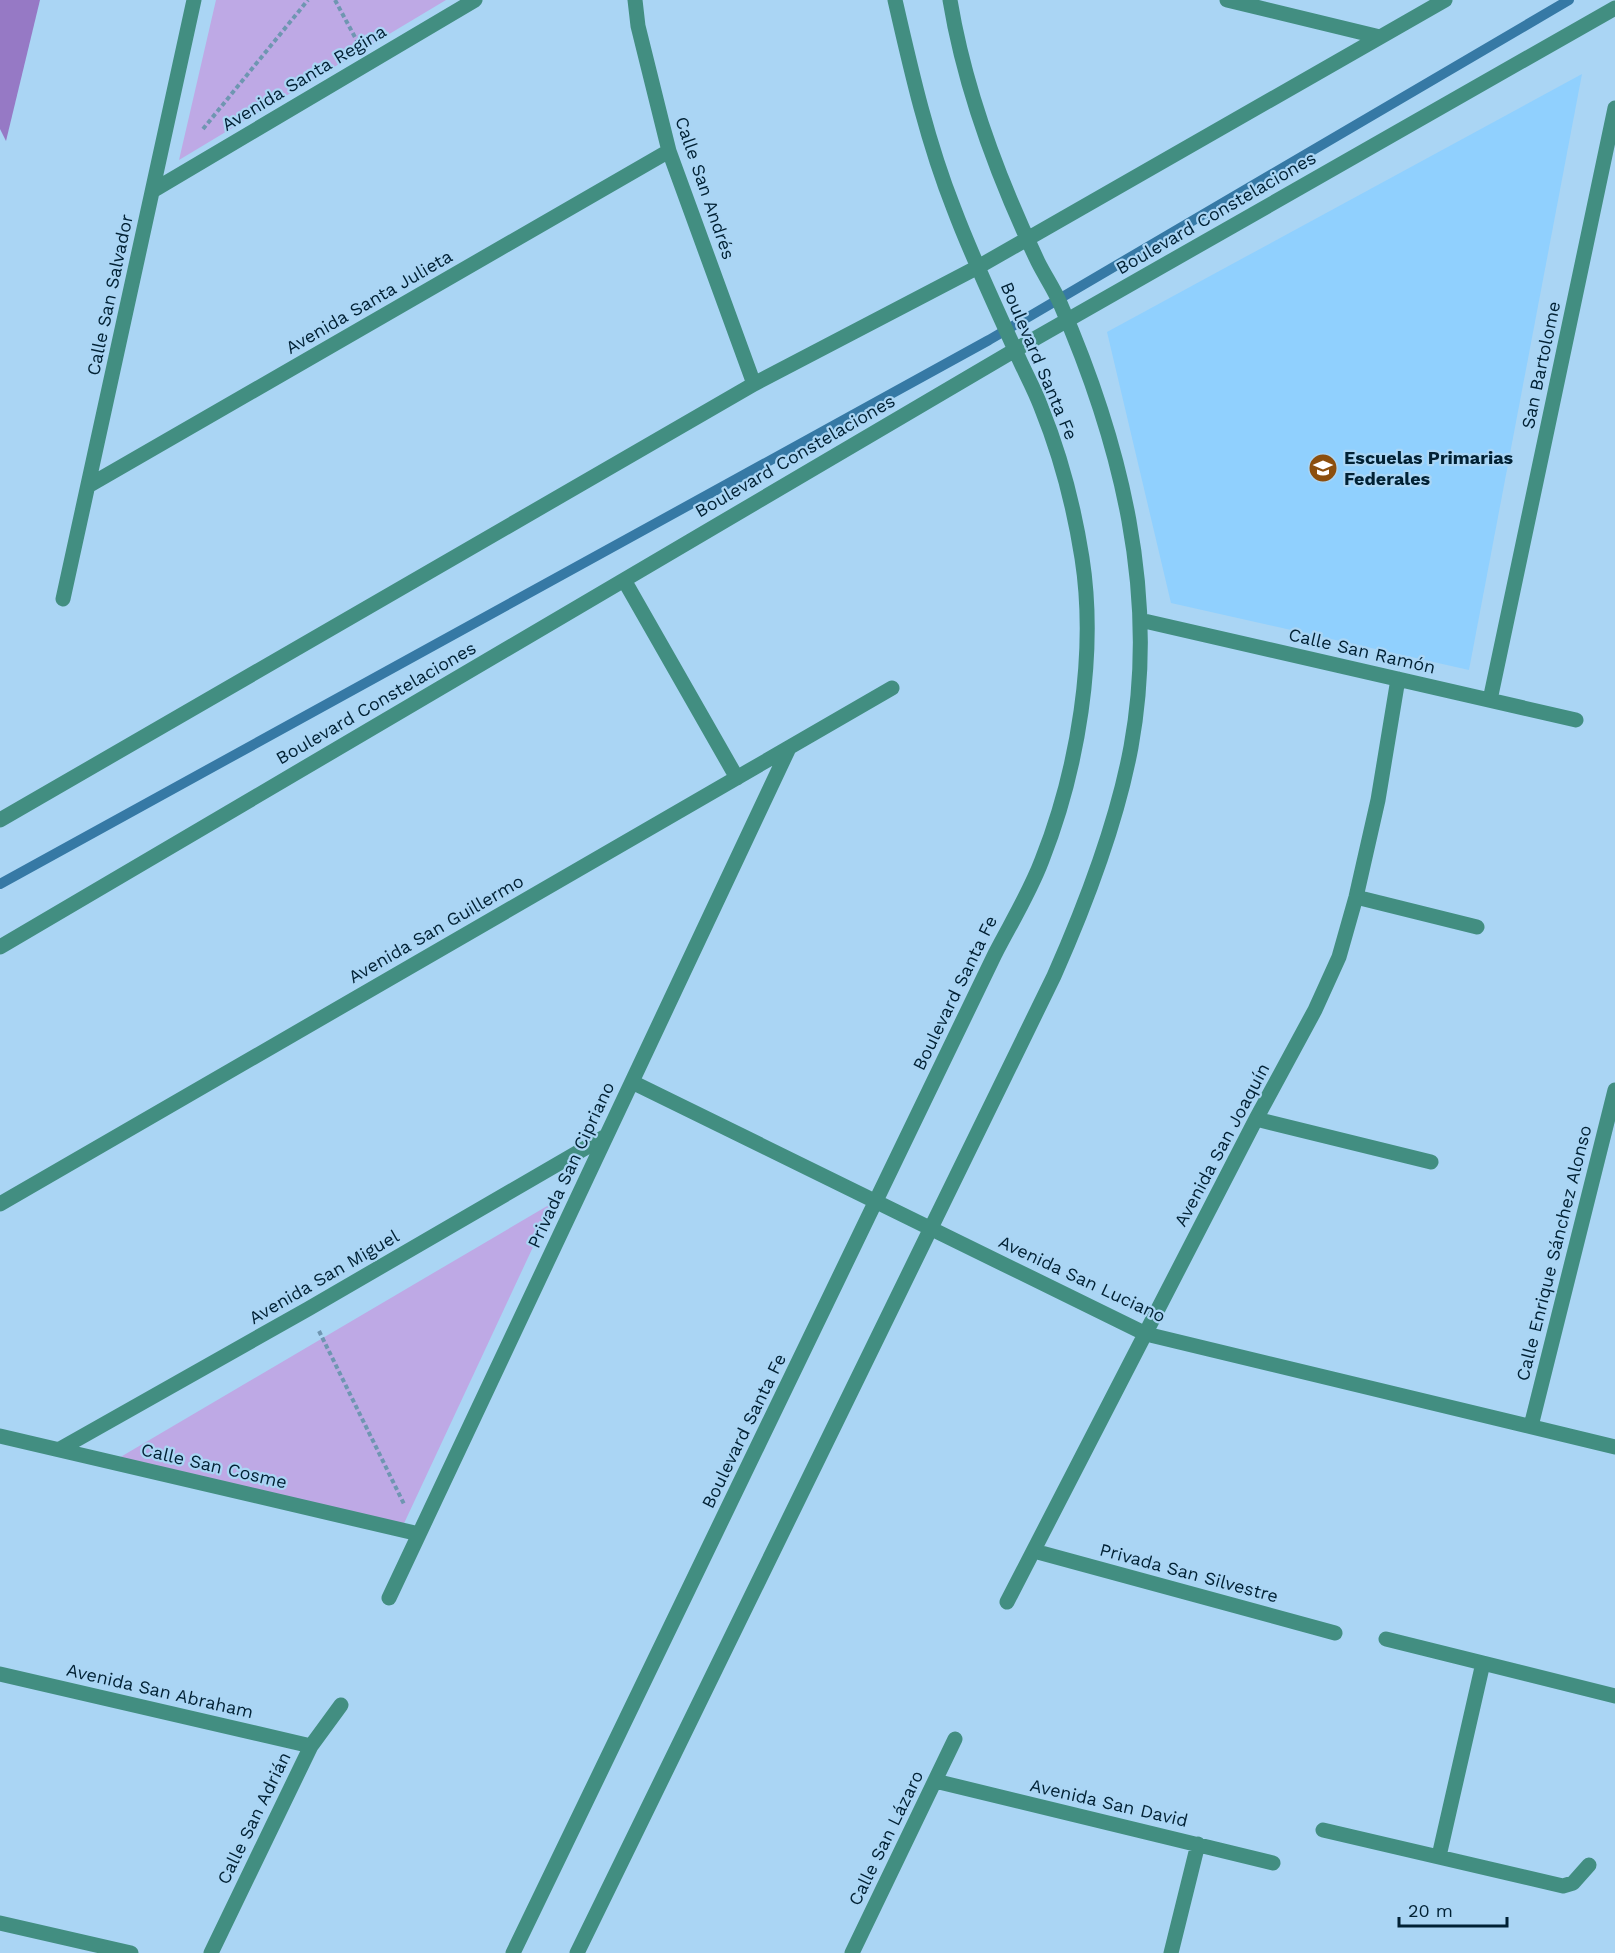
<svg xmlns="http://www.w3.org/2000/svg" width="1615" height="1953" font-family="'Work Sans',sans-serif">
<rect width="100%" height="100%" fill="#aad5f4"/>
<path fill="#90d0fe" d="M1582,74L1469,670L1171,603L1107,332Z"/>
<path fill="#bea9e5" d="M216,0H446L179,160Z
M554,1202L400,1532L112,1462Z"/>
<path fill="#9679c5" d="M0,0H40L6,141L0,129Z"/>
<g fill="none" stroke-linecap="round" stroke-linejoin="round">
<path stroke="#3679a5" stroke-width="10" d="M0,884L989,340L1569,0"/>
<path stroke="#6f96b1" stroke-width="4" stroke-dasharray="4.5 3" stroke-linecap="butt" d="M335,0L357,41
M203,129L308,0
M319,1331L404,1504"/>
<path stroke="#428e81" stroke-width="15" d="M635,0L638,26L669,151L754,384
M1227,0L1380,37
M154,190L475,0
M88,486L669,151
M624,580L737,778
M63,599L194,0
M1140,620L1576,720
M1490,700L1615,108
M0,820L754,384L978,267L1445,0
M1356,897L1477,927
M0,947L1015,350L1615,8
M632,1082L1146,1334L1615,1447
M1256,1119L1431,1162
M0,1204L892,688
M1531,1426L1615,1090
M0,1436L419,1534
M60,1449L308,1309L606,1136
M1034,1551L1335,1633
M389,1598L789,748
M1007,1602L1256,1119L1315,1010L1339,957L1356,897L1378,800L1398,679
M1386,1639L1615,1696
M0,1674L311,1746
M935,1781L1273,1863
M1323,1830L1563,1886L1573,1883L1589,1865
M1439,1856L1483,1663
M0,1923L131,1953
M211,1953L311,1746L341,1705
M513,1953L995,954C1011,923 1030,892 1042,860C1078,769 1097,654 1082,558C1074,507 1060,454 1041,407C1034,388 1024,371 1016,352C995,305 972,257 954,209C927,141 911,70 895,0
M577,1953L1054,976C1085,906 1117,822 1131,747C1159,594 1121,443 1060,303C1054,289 1045,276 1038,262C998,178 965,91 950,0
M852,1953L955,1739
M1171,1953L1198,1844"/>
</g>
<defs>
<g id="school-disc" transform="scale(1.5)"><circle r="9.5" fill="#8c4f0e" stroke="#aad5f4"/><path d="M0-5L7-2L0 1L-7-2ZM-4 1L0 2.5L4 1V4Q0 6-4 4Z" fill="#fff"/></g>
</defs>
<g fill-rule="evenodd">
<use href="#school-disc" x="1323" y="468"/>
</g>
<g text-anchor="middle" stroke-width="4.5" stroke-linejoin="round" paint-order="stroke">
<g font-size="18" fill="#012134" stroke="#aad5f4">
<text transform="translate(304 78) rotate(-31)" y="6">Avenida Santa Regina</text>
<text transform="translate(705 188) rotate(71)" y="6">Calle San Andrés</text>
<text transform="translate(1216 213) rotate(-30)" y="6">Boulevard Constelaciones</text>
<text transform="translate(110 295) rotate(-78)" y="6">Calle San Salvador</text>
<text transform="translate(369 302) rotate(-30)" y="6">Avenida Santa Julieta</text>
<text transform="translate(1039 361) rotate(67)" y="6">Boulevard Santa Fe</text>
<text transform="translate(1541 365) rotate(-78)" y="6">San Bartolome</text>
<text transform="translate(795 456) rotate(-30)" y="6">Boulevard Constelaciones</text>
<text transform="translate(1362 651) rotate(13)" y="6">Calle San Ramón</text>
<text transform="translate(376 703) rotate(-30)" y="6">Boulevard Constelaciones</text>
<text transform="translate(436 929) rotate(-30)" y="6">Avenida San Guillermo</text>
<text transform="translate(955 993) rotate(-64)" y="6">Boulevard Santa Fe</text>
<text transform="translate(1222 1145) rotate(-62)" y="6">Avenida San Joaquín</text>
<text transform="translate(571 1165) rotate(-65)" y="6">Privada San Cipriano</text>
<text transform="translate(1554 1253) rotate(-76)" y="6">Calle Enrique Sánchez Alonso</text>
<text transform="translate(324 1277) rotate(-30)" y="6">Avenida San Miguel</text>
<text transform="translate(1082 1279) rotate(25)" y="6">Avenida San Luciano</text>
<text transform="translate(744 1431) rotate(-64)" y="6">Boulevard Santa Fe</text>
<text transform="translate(214 1466) rotate(13)" y="6">Calle San Cosme</text>
<text transform="translate(1189 1573) rotate(15)" y="6">Privada San Silvestre</text>
<text transform="translate(160 1691) rotate(13)" y="6">Avenida San Abraham</text>
<text transform="translate(1109 1803) rotate(13)" y="6">Avenida San David</text>
<text transform="translate(254 1818) rotate(-64)" y="6">Calle San Adrián</text>
<text transform="translate(886 1838) rotate(-64)" y="6">Calle San Lázaro</text>
</g>
<g font-size="18" font-weight="bold" fill="#012134" stroke="#aad5f4" text-anchor="start">
<text x="1344" y="464">Escuelas Primarias<tspan x="1344" dy="21">Federales</tspan></text>
</g>
</g>
<path d="M1399 1917v9h108v-9" fill="none" stroke="#012134" stroke-width="3"/>
<text x="1408" y="1917" font-size="18" fill="#012134" stroke="#aad5f4" stroke-width="4.5" paint-order="stroke">20 m</text>
</svg>
